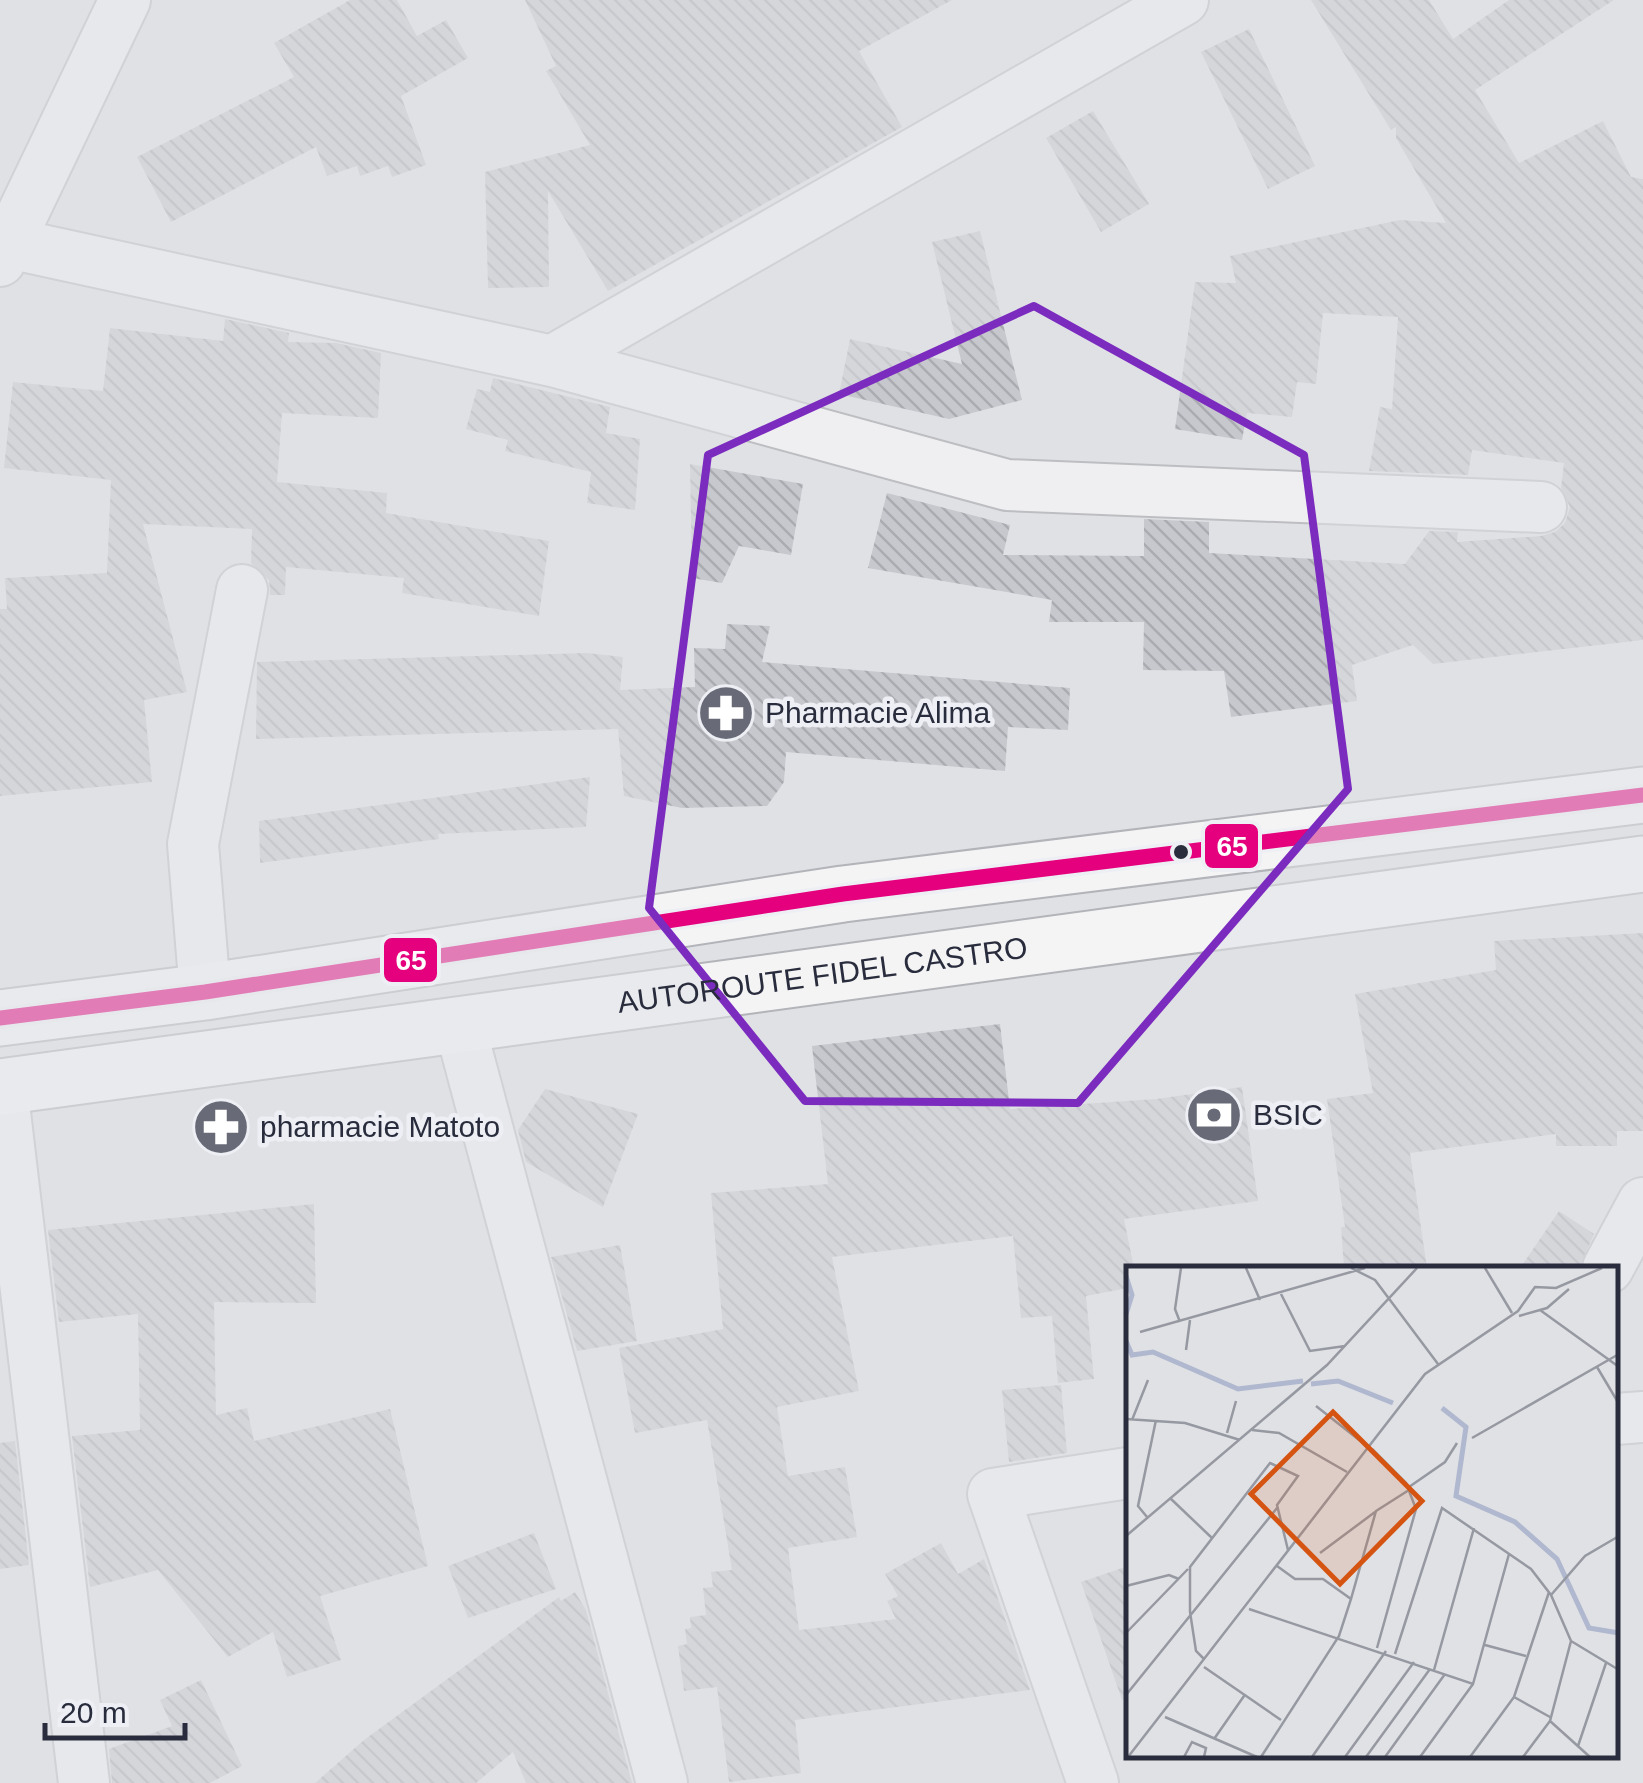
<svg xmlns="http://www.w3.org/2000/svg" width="1643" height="1783" font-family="Arial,sans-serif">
<defs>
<pattern id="building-back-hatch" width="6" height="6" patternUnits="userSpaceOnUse" patternTransform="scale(2.5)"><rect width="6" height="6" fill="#c7c8cd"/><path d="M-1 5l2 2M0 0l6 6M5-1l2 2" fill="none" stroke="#abacb1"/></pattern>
</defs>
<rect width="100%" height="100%" fill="#e0e1e5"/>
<path fill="url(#building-back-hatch)" d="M350,0H397L417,36L446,20L468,58L401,96L426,165L392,177L388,166L360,176L357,166L327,176L316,147L171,222L137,157L294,77L274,43Z
M525,0H952L859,51L902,127L608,291L548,191L549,287L488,288L485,172L590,145L546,71L556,66Z
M1311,0H1429L1453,39L1509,0H1614L1475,90L1519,163L1603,121L1631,177L1643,179V640L1433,664L1413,645L1352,665L1357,701L1231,717L1224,671L1143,670L1144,622H1049L1052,600L868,568L887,493L1010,525L1003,555L1144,556V519L1209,522V553L1405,564L1429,531L1458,532L1457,542L1541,536L1555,532L1565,523L1570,507L1561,488L1564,463L1472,450L1468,475L1369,471L1380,407L1392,409L1398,317L1323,313L1316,384L1297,382L1292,417L1247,413L1242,440L1175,429L1195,282L1236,283L1230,256L1400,220L1446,223L1396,138V127L1391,130Z
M1249,29L1315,166L1268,189L1201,52Z
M1093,111L1149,204L1101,232L1046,138Z
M980,231L998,303L995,305L998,304L1022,400L949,419L839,394L850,339L962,364L932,242Z
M225,319L289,333L288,342L336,343L381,353L378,418L282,413L277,482L387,493L386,513L549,541L539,616L402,593L404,578L286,567L285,595H270L269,580L251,563L252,529L143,524L187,692L144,700L152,782L0,796V609H7L5,578L107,573L111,480L4,468L13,382L103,391L110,328L223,341Z
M493,378L610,407L606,433L640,439L635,510L587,503L591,472L505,451L508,440L466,429L477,389L490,392Z
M690,464L803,484L791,555L739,546L722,583L692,578Z
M727,624L770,626L762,662L1070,688L1068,730L1008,727L1005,771L786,752L784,782L767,806L682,808L624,796L618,729L256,739L257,662L587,653L623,657L620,690L695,687L694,648L725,649Z
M590,777L586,827L438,834L439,839L260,863L259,821Z
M1643,933V1131H1617V1146H1556V1134L1410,1153L1427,1268H1344L1341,1227H1345L1327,1099L1373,1093L1355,994L1496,970L1494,941Z
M1000,1024L1010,1109L1156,1099L1242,1087L1258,1201L1124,1219L1134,1268H1128V1288L1086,1296L1094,1379L1058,1383L1052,1316L1021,1318L1013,1236L832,1257L859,1391L777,1407L788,1476L845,1467L857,1537L788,1548L799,1630L896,1619L887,1601L898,1596L885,1574L941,1543L958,1574L984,1559L1030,1690L795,1720L801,1773L729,1782L717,1687L684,1691L678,1646L687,1644L685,1629L691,1628L690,1617L706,1615L703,1588L713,1587L711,1572L732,1570L707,1420L635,1433L619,1348L723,1329L711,1193L828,1184L812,1046Z
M545,1089L638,1114L603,1207L526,1162L518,1130Z
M314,1204L316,1303L214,1302L216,1415L247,1408L254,1441L390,1409L428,1566L320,1596L341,1660L287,1677L273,1632L228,1657L158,1570L90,1587L72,1436L140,1430L138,1314L59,1322L48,1230Z
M1559,1211L1594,1234L1579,1268H1520Z
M620,1245L637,1341L577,1351L551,1257Z
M1061,1385L1067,1453L1009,1462L1002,1390Z
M15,1441L29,1565L0,1569V1443Z
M534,1533L556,1589L468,1618L448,1566Z
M1128,1566V1699L1122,1700L1081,1582Z
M575,1592L586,1610L632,1783H526L513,1752L476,1783H315L364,1740L559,1597L561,1601Z
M201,1680L242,1766L210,1783H112L109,1749L172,1726L160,1700Z"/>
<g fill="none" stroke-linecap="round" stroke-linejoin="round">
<g stroke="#bdbec2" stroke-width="54">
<path id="street" d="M9,243L552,361L1183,0
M0,261L125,0
M552,361L1007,485L1541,507
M205,992L193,844L242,590
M460,1026L662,1783
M2,1087L84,1783
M1608,1268L1643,1203
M1616,1419L1643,1417
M1093,1783L993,1494L1128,1473"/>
</g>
<g stroke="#b2b4b9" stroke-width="59">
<g id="highway">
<path d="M0,1018L205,992L843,894L1643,795"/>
<path id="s1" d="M0,1087L1643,864"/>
</g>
</g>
<use href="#street" stroke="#efeff1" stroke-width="50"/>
<use href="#highway" stroke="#f4f4f5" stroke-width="55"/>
<g stroke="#edeff4" stroke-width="22">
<path id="bus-1" d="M0,1018L205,992L843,894L1643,795"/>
</g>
<use href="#bus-1" stroke="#e5007d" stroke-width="15"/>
</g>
<path d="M0 0H1643V1783H0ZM1034,306L1304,455L1348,789L1078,1103L805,1101L649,908L708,455Z" fill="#e0e1e5" fill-opacity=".55" fill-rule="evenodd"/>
<path fill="none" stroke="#7b2cbf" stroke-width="8" stroke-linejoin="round" d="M1034,306L1304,455L1348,789L1078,1103L805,1101L649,908L708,455Z"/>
<defs>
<g id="pharmacy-disc" transform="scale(2.875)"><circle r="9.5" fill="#686b77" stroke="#edeff4"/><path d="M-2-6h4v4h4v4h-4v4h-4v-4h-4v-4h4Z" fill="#fff"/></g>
<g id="bank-disc" transform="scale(2.875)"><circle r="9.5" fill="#686b77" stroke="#edeff4"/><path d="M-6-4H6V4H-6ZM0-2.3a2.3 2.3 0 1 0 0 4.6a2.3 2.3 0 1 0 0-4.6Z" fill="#fff"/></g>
</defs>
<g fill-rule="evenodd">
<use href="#pharmacy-disc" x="726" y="713"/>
<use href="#bank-disc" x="1214" y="1115"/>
<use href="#pharmacy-disc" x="221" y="1127"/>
</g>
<circle fill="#282c3c" stroke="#edeff4" stroke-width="4" cx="1181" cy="852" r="9"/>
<g text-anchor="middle" stroke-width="9" stroke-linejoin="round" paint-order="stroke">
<g font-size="30" fill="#282c3c" stroke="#edeff4" text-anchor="start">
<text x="765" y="723">Pharmacie Alima</text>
<text x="1253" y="1125">BSIC</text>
<text x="260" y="1137">pharmacie Matoto</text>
</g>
<g font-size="30" fill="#282c3c" stroke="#edeff4">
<text dy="10" stroke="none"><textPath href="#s1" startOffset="830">AUTOROUTE FIDEL CASTRO</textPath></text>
</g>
</g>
<g transform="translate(1126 1266)">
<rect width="492" height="492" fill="#e0e1e5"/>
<path fill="none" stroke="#b0b8cf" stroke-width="5" d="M0,10L6,29L0,48M0,75L6,89L27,86L112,123L177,115M185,118L212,115L267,137M316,142L340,161L330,230L389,256L431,293L463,362L493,367"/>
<path fill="none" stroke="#9699a1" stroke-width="2.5" d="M120,2L134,34M225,2L249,14L312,98M359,2L386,47M155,28L184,85L219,80M414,44L493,101M393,50L421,42L443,23M54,56L49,43L55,2M14,66L239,2M60,84L64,54M471,101L493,138M190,140L242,181M0,153L59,157L114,174M6,154L22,114M126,164L153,167L221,206M101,167L110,135M346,172L493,88M246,183L280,217L290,243L251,382M283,221L319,196L331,177M44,232L86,272M21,251L12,240L30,154M0,270L201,99L291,2M194,287L249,246M0,320L43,309L53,313M423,326L388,431L424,451M425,329L459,290L493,270M225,333L250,245L283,224M123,343L347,418L383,288M0,367L62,303M359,379L400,390M269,388L316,242L405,303L425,329L445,375L493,404M78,393L70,385L64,346V301L144,197L172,210L151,239L162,284M78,401L155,454M308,404L348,262M0,429L151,242M39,451L131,491M424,455L464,491M88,473L118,430M452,480L480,397M2,491L299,108L392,45L409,21L430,22L476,2M58,491L66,476L80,482L78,491M135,491L213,370L225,333L197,313H169L151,300M186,491L260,385M219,491L288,396M240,491L304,403M259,491L319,408M294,491L347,418M344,491L388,431M397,491L424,455L445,375"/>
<path fill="#d55411" fill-opacity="0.15" stroke="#d55411" stroke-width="5" d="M207,146L296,235L214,318L125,228Z"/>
<rect width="492" height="492" fill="none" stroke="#282c3c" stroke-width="5"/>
</g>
<g stroke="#edeff4" stroke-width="4">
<rect x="1203" y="822" width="57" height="48" rx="10" fill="#e5007d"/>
<rect x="382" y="936" width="57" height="48" rx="10" fill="#e5007d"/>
</g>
<g font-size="28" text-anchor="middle" font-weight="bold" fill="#fff">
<text x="1232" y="856">65</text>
<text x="411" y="970">65</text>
</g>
<path d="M45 1723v15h140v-15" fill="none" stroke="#282c3c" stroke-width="5"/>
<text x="60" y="1723" font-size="30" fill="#282c3c" stroke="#edeff4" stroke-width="8" paint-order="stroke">20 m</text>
</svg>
